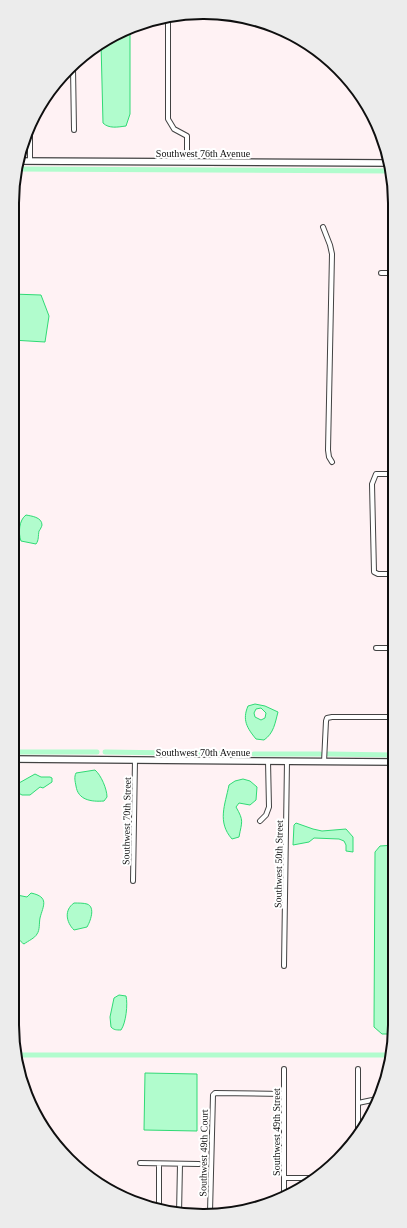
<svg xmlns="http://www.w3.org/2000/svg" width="407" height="1228" font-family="Georgia,serif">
<rect width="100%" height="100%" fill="#fff2f4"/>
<path fill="#b1fccd" stroke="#30da75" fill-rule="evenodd" d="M130,30V114L126,126C118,127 109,129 103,123L101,43L108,38Z
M12,294L41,295L49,316L45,342L12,340Z
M26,515C31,516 42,517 42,525C42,526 40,530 39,531C38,536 39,540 36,544L21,541C18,533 19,520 26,515Z
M255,704L265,706L278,712C275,723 274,733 264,740L256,739C247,728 242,720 248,706ZM261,708L266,713L265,718L261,720L255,717L254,713L256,709Z
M95,770C101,775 107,789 107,797L104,801C91,802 78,800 76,786C75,781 74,777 76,773Z
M35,774L41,777H50L52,778V782L43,788L40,787L30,795H22L13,790V788L19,783Z
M243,779L250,781L257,787L256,800L250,805L239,803L236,807C244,821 242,821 239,837L232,839C217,822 225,805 229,785L235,781Z
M296,823L313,829L322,831L346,829L353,837V852L346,851V845L344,841L339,839L314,838L309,842L293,845L294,825Z
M395,845V1025L394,1034H382L374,1027L375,852L380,846Z
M31,893C50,897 43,906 40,918C39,923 40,930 37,934C35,938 28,941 24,944C20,942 17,935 12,934V894L27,897Z
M74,903C78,903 84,903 87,904C96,907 90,922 87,927L74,930C66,922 64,910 74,903Z
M119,995L126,996C128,1004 126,1023 121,1030C116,1030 114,1030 111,1027L110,1017L114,998Z
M145,1073L197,1074V1131L144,1130Z"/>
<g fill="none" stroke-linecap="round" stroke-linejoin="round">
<path stroke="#b1fccd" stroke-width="5" d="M17,169L391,171
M12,752H97
M105,752L246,754
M254,754H320
M328,754L394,755
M18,1055H391"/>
<g stroke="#424242" stroke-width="6">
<path id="minor" d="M168,17V119L174,129L187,136V162
M73,68L74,130
M30,132V161
M323,227L330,245L332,254L328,450L329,457L332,462
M381,273H394
M394,474H376L372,484L374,572L378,574H394
M376,648H394
M324,762L326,721L327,718L332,717H394
M260,821L266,815L269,807L268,761
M133,881L135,760
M284,966L287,761
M358,1069V1136
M358,1103L377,1099
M140,1163L199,1164
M284,1178H315
M284,1195V1069
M159,1208V1164
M167,1211H179
M210,1212L213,1095L215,1093L284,1094
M179,1214L180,1164"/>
</g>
<g stroke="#424242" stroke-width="8">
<path id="tertiary" d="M18,161L389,163
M12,759L394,762"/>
</g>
<use href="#minor" stroke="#fff" stroke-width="4"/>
<use href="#tertiary" stroke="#fff" stroke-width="5.5"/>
</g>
<g text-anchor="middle" stroke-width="4" stroke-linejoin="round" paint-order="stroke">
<g font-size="10" fill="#0f0f0f" stroke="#fff">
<text x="203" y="157">Southwest 76th Avenue</text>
<text x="203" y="756">Southwest 70th Avenue</text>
<text transform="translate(126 821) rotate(-89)" y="4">Southwest 70th Street</text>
<text transform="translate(278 864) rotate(-89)" y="4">Southwest 50th Street</text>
<text transform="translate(276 1132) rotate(-90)" y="4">Southwest 49th Street</text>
<text transform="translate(203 1153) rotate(-89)" y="4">Southwest 49th Court</text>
</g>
</g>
<path d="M0 0H407V1228H0ZM203 19H204A184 184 0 0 1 388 203V1025A184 184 0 0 1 204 1209H203A184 184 0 0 1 19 1025V203A184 184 0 0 1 203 19Z" fill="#ececec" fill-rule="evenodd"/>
<path fill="none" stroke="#0f0f0f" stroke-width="2" d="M203 19H204A184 184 0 0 1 388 203V1025A184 184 0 0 1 204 1209H203A184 184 0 0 1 19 1025V203A184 184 0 0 1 203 19Z"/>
</svg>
